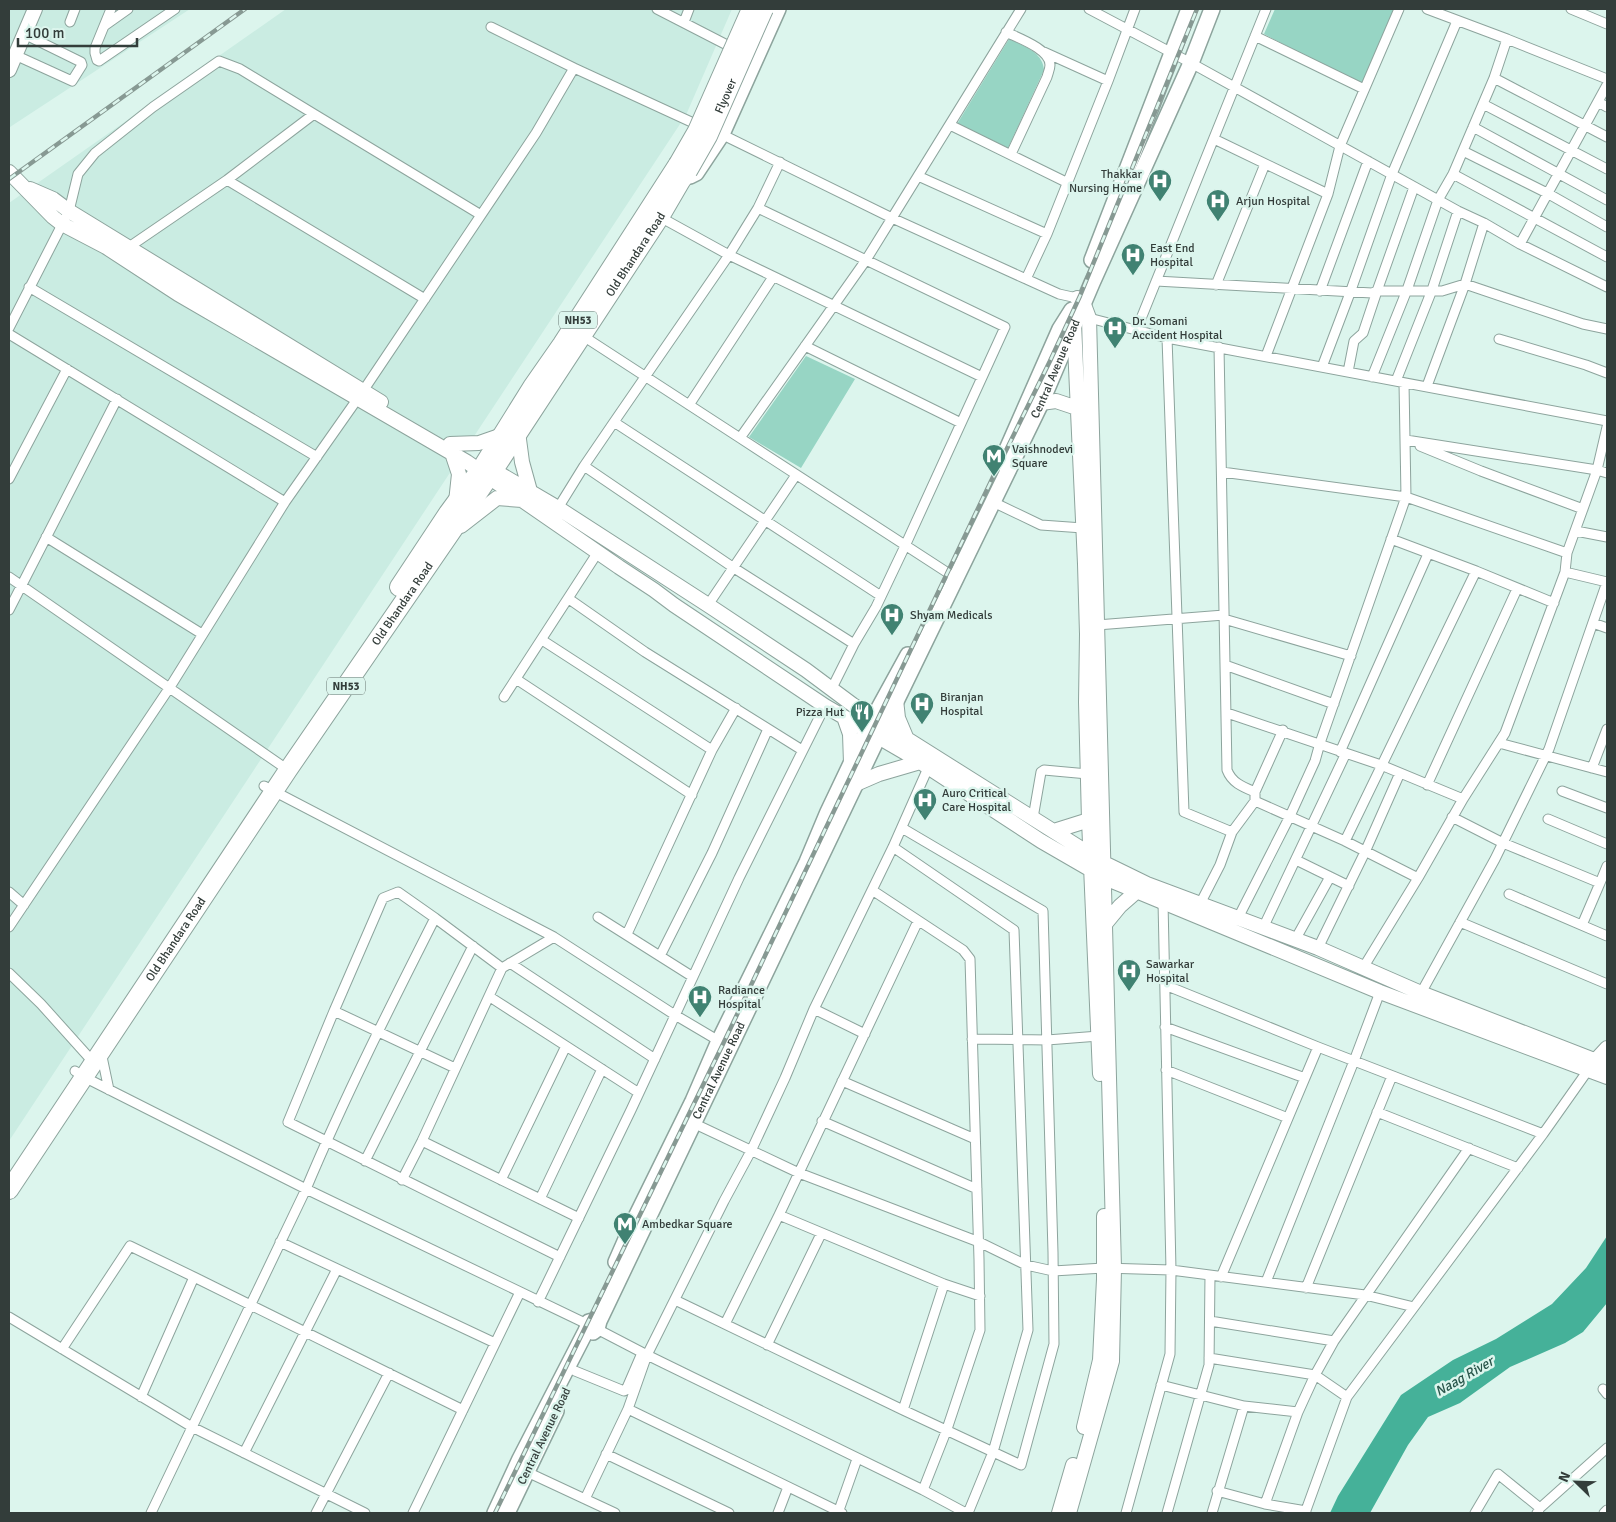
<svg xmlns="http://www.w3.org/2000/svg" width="1616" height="1522" font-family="Signika,sans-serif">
<rect width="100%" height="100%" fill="#dcf5ed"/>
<path fill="#caece2" d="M9,9H190L10,127Z
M286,9H732L686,115L9,1141V203Z"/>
<path fill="#97d5c4" d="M1275,9H1396L1363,86L1264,34Z
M1009,39C1024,46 1043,52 1044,70L1008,148L957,124Z
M806,356L855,379L801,468L749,437Z"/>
<path fill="#45b199" d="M1607,1236V1303L1583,1332L1565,1343L1510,1367L1460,1403L1428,1417L1408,1445L1370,1513H1330L1338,1496L1401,1395L1453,1360L1496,1339L1552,1304L1586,1268Z"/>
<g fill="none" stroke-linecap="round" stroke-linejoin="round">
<g stroke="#8da49d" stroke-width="11">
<path id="street" d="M111,9L95,48V53L97,60L99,61L175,9
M657,9L727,45
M1089,9L1191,63L1458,211L1484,223L1465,284L1427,386
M1571,9L1607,24
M70,22L75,9
M684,22L689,9
M104,26L128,9
M491,27L574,68
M1006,32C1018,38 1050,49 1050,65C1050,69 1048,73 1047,77L1011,154
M1255,36L1364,89
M1507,39L1607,79
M1044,52L1108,81
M15,55L72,81L82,65L81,62L24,34
M1494,78L1607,137
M1598,102L1607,107
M1483,104L1607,169
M950,125L1068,183
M1473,127L1607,200
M719,133L892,218L1021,9
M1214,139L1328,194
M1463,151L1547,193L1607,227
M1453,174L1607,257
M918,176L1047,234
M227,180L425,299
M758,208L780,162
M660,217L729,255L614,422L881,596
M1484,223L1520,244L1607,287
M1520,244L1607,85
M129,247L227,180L314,114L481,215
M1026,279L1059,294L1077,298
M1156,281L1372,293L1377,291L1414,187
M1216,285L1265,164
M29,287L317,457
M1320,291L1368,161
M1089,318L1167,338L1607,421
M9,328L69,211L78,174L95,153L153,107L219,61L240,69L314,114
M1136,331L1266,9
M9,334L285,502
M580,334L740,438L866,260L892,218L1026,279L1047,234L1108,81L1135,9
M1167,338L1184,812L1232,832L1255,801L1345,841L1418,878L1363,968
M1499,339L1586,365L1607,373
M805,346L961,423
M1219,347L1227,770C1232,783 1243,787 1255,792V801
M1266,356L1328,194L1340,146L1399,9
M1322,367L1350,293L1392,174L1457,21
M1348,372L1354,341L1363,333L1377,291H1442L1465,284L1583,324L1607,329
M1372,377L1407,290L1438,200L1453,174L1494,78L1507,39L1427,9
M1396,381L1432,290L1458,211
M689,405L773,277
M740,438L948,573
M1406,440L1597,470L1607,473
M1420,446L1481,471L1583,509
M584,466L734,568L854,644L876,607L905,546L1005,327L758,208L729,255L982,377
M1222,472L1406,497L1404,383
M9,479L67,369
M993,502L1041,525L1083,528
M558,508L584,466L614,422
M1576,531L1607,537
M46,537L202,634
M1567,553L1597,470L1607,427
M1476,571L1554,603
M9,577L288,770
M569,599L645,652L802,750
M708,605L796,475
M9,610L117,399
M1224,619L1351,656
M1593,623L1607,628
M1097,625L1224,615
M542,640L712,750
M1225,665L1334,704
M516,679L692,795
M831,690L854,644
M504,697L598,552
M1227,713L1381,765L1463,799L1418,878
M1499,743L1607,772
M1340,752L1428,554
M1592,768L1607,729
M1427,785L1517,589
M264,786L554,937L675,1015L719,1041
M1562,791L1607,808
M1255,792L1283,730
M1463,799L1505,733L1565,572
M1452,817L1503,843L1600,883L1582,925
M1033,818L1041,772L1044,770L1088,774
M1548,819L1607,844
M1345,841L1476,571L1391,539
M893,847L1014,930L1028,1330L993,1452L968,1513
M1296,860L1349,886
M1600,883L1607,866
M872,890L963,950L970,959L979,1259L980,1330L947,1429L923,1490
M9,892L24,905
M1509,894L1607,936
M1200,904L1220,865L1232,832
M598,917L693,977
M435,918L398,892L383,898L334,1011L455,1068
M1238,918L1290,816L1315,761L1320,743L1406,497L1567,553L1565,572L1607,582
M1460,922L1607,984
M9,927L170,687L285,502L363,391L536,133L574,68L700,126
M1263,928L1346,753
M627,934L712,750L736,708
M1295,940L1330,877
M1318,948L1365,852L1400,773
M660,956L712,853L768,729
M510,963L655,1059
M9,973L41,1004L94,1063
M1165,985L1318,1047L1543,1134
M1421,993L1495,859L1549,749L1607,582
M490,997L639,1093
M814,1009L865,1034
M334,1011L288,1122L560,1257
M1165,1027L1305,1078
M972,1039L1047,1040L1099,1036
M101,1052L109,1090
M1166,1070L1288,1118
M75,1071L84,1077L306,1189L587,1324
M842,1081L975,1139
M1377,1112L1518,1168
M822,1121L977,1189
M693,1123L799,1173L979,1242L1026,1265L1053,1271L1104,1268L1171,1270L1365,1295L1414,1307
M422,1141L579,1218
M365,1161L473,946
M402,1180L422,1141L502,968
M501,1180L566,1046
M540,1199L602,1069
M779,1215L944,1284L980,1296
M280,1242L495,1343
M1221,1277L1318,1047
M1266,1282L1354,1061L1380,992
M1306,1288L1392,1076
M675,1300L903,1410L1021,1465L1054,1344L1053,1252L1043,911L902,828
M538,1302L631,1110L739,878L825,706
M9,1317L192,1427L365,1513
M1210,1321L1334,1341
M725,1324L779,1215L918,921
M597,1329L647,1355L923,1490L966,1513
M767,1345L821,1234
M62,1349L130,1246L194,1277
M1209,1358L1315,1375L1347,1397
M575,1371L624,1391L626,1390L642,1353
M1161,1385L1244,1406L1212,1513
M1603,1389L1607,1394
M141,1397L194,1277L463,1410
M1244,1406L1298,1412
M628,1409L842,1513
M903,1410L944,1284
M244,1453L337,1269
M606,1454L729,1513
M527,1472L615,1513
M1217,1491L1265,1504L1306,1511
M585,1499L628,1409L647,1355L724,1201L751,1151L785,1078L814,1009L893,847L928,768
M1265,1504L1298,1412L1315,1375L1334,1341L1469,1148
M151,1513L306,1189C345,1096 390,1007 435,918L502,968L554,937
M316,1513L389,1373
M413,1513L520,1292
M778,1513L788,1487
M838,1513L857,1459
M1126,1513L1170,1354L1171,1270L1163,902
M1167,1513L1209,1365L1210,1275
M1305,1513L1347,1397L1543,1134L1591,1066
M1475,1513L1498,1474L1540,1508
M1537,1513L1540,1508L1607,1448
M1604,1513L1607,1510"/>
</g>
<g stroke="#8da49d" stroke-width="16">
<path id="secondary" d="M9,70L35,9
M9,172L53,217L62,224L106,247L178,294L467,462L619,567L654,590L674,605L825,706L911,756L1041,841L1105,878L1380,992L1607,1077
M30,189L53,199L69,211L381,402
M1074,324L1085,564L1087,634L1086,702L1089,820L1100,1074
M1041,403L1056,401L1077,408
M518,432L522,462L530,491
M450,444L479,443L502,435
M452,453L459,474L456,502
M500,474L558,508L708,605L806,670L853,705L1104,863L1147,884L1318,948L1421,993L1607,1065
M461,526L497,498L522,500
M896,700L898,718L906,737
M844,717L850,734L851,763
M856,784L879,774L920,762
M1054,831L1089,820
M1106,923L1120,906L1136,892
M1595,1061L1607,1048
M1084,1427L1100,1360L1104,1279V1216
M1059,1513L1073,1465
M1069,1513L1112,1361L1114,1268L1089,318L1083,302L1077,298"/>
</g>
<g stroke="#8da49d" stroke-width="18">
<g id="primary">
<path d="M690,176L696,173L722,134L778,9"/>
<path d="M1092,260L1189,9"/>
<path d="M1001,463L1060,329L1072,310"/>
<path d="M874,717L908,655"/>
<path id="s1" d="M885,724L1041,403L1092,283L1191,63L1212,9"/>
<path d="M616,1262L634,1221L693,1101L719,1041L807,862L828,812L867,730"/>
<path id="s2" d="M597,1324L593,1321L589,1322L587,1329L593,1332L597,1329L599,1321L878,737"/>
<path d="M495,1513L520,1459L587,1329"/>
<path d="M507,1513L556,1411"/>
</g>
</g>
<g stroke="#8da49d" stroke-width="20">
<g id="highway">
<path d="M399,587L448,513L484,464L532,387L562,344L678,164"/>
<path id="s3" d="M9,1190L288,770L494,470L660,217L681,181L688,171"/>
</g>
</g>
<use href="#street" stroke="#fff" stroke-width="9"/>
<use href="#secondary" stroke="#fff" stroke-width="14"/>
<use href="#primary" stroke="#fff" stroke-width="15"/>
<use href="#highway" stroke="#fff" stroke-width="18"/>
<g stroke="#879993" stroke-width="4.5">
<path id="rail" d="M9,179L245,9
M495,1513L723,1044L993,477L1050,361L1080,296L1197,9"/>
</g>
<use href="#rail" stroke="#dcf5ed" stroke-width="2.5" stroke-dasharray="8" stroke-linecap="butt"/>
<g stroke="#8da49d" stroke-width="20" stroke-linecap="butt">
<g id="highway-bridge">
<path d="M678,164L697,131L751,9"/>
<path id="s4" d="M688,171L708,136L764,9"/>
</g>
</g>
<use href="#highway-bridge" stroke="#fff" stroke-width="18"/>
</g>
<defs>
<g id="hospital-pin" transform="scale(1.25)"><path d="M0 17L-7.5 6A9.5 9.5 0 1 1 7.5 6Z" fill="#408272" stroke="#dcf5ed"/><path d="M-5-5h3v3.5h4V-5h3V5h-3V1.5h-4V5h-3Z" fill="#fff"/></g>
<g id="metro-pin" transform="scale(1.25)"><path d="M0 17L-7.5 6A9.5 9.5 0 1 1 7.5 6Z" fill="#408272" stroke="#dcf5ed"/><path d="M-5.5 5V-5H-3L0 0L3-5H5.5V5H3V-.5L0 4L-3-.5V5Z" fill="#fff"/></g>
<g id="restaurant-pin" transform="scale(1.25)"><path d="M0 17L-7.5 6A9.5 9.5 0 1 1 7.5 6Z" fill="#408272" stroke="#dcf5ed"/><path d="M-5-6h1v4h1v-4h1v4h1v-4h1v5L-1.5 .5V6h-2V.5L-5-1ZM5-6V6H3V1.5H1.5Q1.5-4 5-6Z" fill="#fff"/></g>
</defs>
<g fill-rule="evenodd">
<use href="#hospital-pin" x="1160" y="181"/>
<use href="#hospital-pin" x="1218" y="201"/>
<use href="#hospital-pin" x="1133" y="255"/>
<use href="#hospital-pin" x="1115" y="328"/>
<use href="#metro-pin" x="994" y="456"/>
<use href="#hospital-pin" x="892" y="615"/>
<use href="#hospital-pin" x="922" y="704"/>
<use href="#restaurant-pin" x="862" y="712"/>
<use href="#hospital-pin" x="925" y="800"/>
<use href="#hospital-pin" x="1129" y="971"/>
<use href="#hospital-pin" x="700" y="997"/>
<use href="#metro-pin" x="625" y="1224"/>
</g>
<g text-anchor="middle" stroke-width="5" stroke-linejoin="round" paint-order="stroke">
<g fill="#dcf5ed" stroke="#667470" stroke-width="1">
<rect x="559" y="311.5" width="38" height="17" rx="4"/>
<rect x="327" y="677.5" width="38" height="17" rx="4"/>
</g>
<g font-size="11" font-weight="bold" fill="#333d3a">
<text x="578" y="324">NH53</text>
<text x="346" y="690">NH53</text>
</g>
<g font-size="12" fill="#333d3a" stroke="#dcf5ed">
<text dy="4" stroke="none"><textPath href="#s4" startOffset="84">Flyover</textPath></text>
<text dy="4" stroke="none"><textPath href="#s3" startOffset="1126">Old Bhandara Road</textPath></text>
<text dy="4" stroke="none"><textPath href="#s1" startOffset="394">Central Avenue Road</textPath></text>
<text dy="4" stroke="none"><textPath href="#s3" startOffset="706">Old Bhandara Road</textPath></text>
<text dy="4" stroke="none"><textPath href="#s3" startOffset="301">Old Bhandara Road</textPath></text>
<text dy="4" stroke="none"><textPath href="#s2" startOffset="314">Central Avenue Road</textPath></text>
<text transform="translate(544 1436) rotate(-64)" y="4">Central Avenue Road</text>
</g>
<g font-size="12" fill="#333d3a" stroke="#dcf5ed" text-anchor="start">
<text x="1142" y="178" text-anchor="end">Thakkar<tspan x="1142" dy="14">Nursing Home</tspan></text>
<text x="1236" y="205">Arjun Hospital</text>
<text x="1150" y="252">East End<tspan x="1150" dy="14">Hospital</tspan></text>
<text x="1132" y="325">Dr. Somani<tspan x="1132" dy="14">Accident Hospital</tspan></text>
<text x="1012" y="453">Vaishnodevi<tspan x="1012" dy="14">Square</tspan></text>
<text x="910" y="619">Shyam Medicals</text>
<text x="940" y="701">Biranjan<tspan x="940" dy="14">Hospital</tspan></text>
<text x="844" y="716" text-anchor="end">Pizza Hut</text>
<text x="942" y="797">Auro Critical<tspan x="942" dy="14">Care Hospital</tspan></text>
<text x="1146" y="968">Sawarkar<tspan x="1146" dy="14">Hospital</tspan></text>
<text x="718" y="994">Radiance<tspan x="718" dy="14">Hospital</tspan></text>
<text x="642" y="1228">Ambedkar Square</text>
</g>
<g font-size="14" font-style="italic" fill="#29564b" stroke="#dcf5ed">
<text transform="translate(1464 1376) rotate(-30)" y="5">Naag River</text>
</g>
</g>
<rect width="1616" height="1522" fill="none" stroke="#333d3a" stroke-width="20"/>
<g transform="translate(1576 1482) rotate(293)" stroke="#dcf5ed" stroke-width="4" paint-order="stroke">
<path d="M0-4L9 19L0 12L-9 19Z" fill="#333d3a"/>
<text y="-8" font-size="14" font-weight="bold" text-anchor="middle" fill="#333d3a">N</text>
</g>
<path d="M18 38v8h119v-8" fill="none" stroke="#333d3a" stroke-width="2.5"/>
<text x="25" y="38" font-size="15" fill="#333d3a" stroke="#dcf5ed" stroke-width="4" paint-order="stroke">100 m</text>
</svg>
